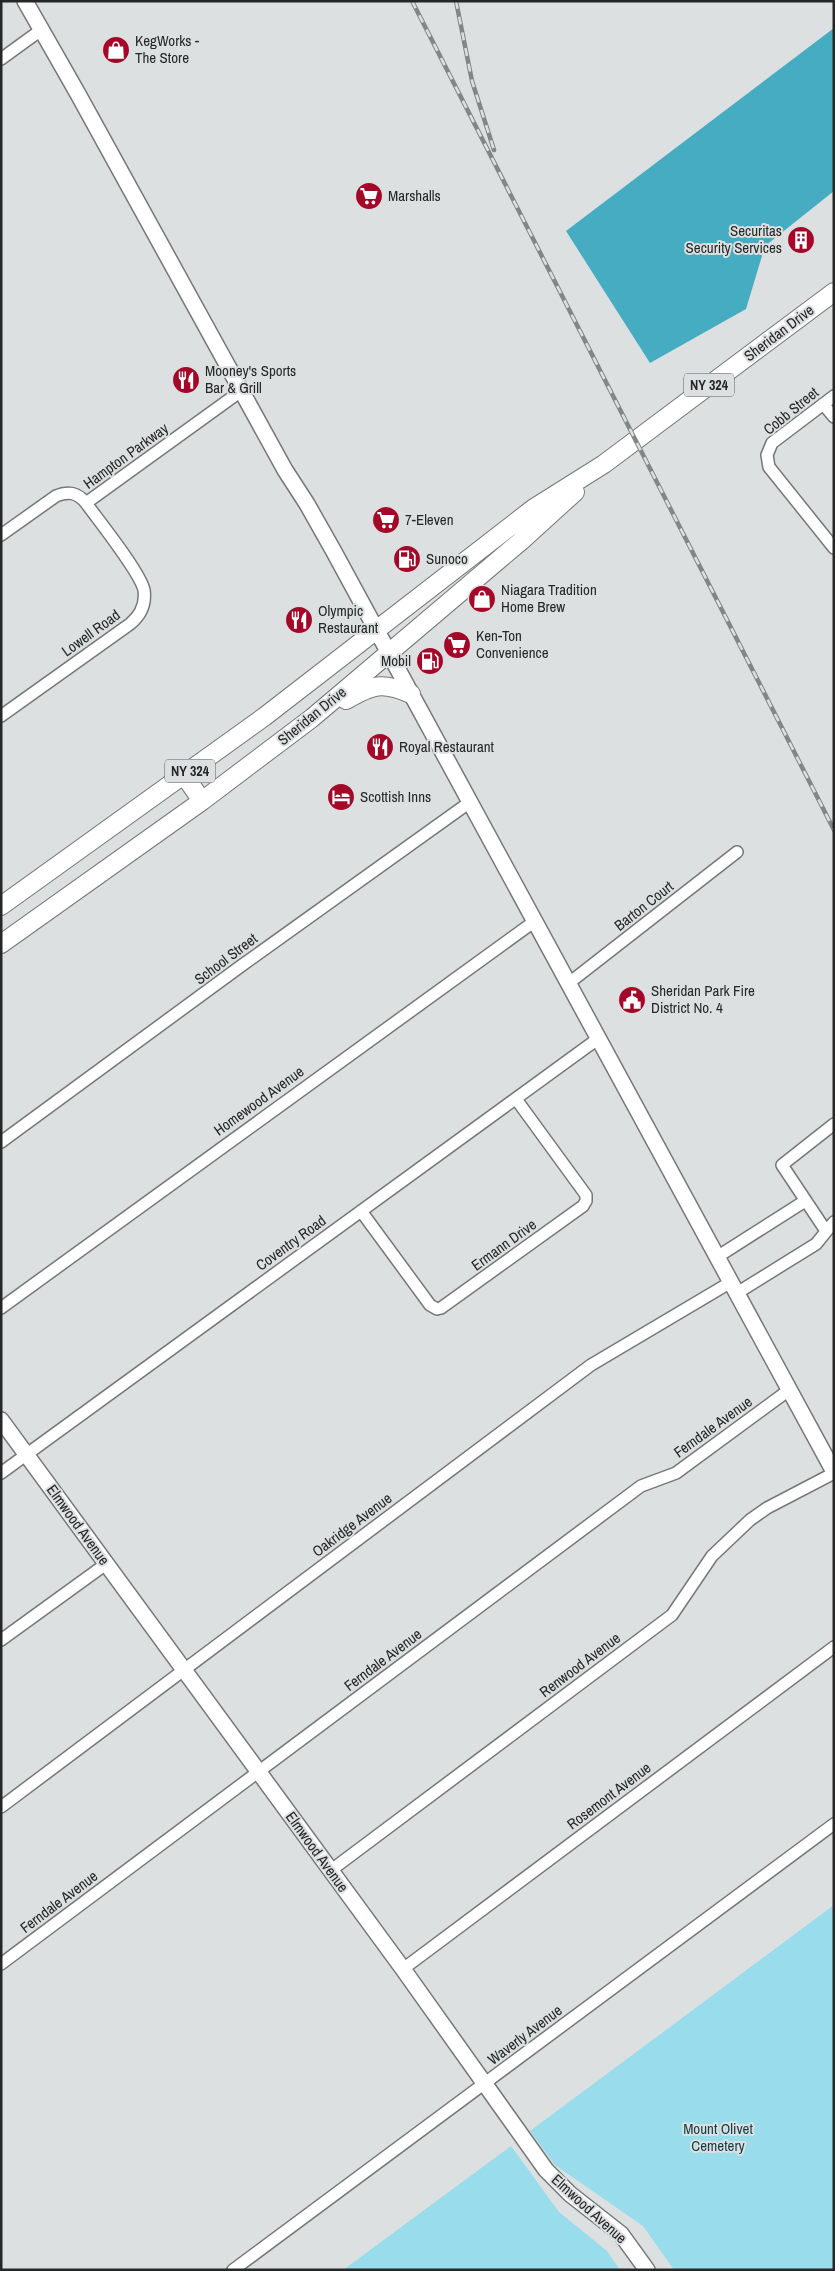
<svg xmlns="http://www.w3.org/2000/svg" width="835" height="2271" font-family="'Archivo Narrow',sans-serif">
<rect width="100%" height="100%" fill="#dce0e1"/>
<path fill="#99dcec" d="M834,1905V2270H674L643,2226L555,2165L530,2131Z
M511,2146L559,2212L607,2251L620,2270H343Z"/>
<path fill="#45acc2" d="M834,28V191L765,246L746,309L650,363L566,231Z"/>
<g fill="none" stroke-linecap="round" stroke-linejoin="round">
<g stroke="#757879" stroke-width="14">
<path id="street" d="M1,59L41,30
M834,396L772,443L767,455L769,467L834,548
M823,404L834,417
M86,503L241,391
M1,535L56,496C68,491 77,492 86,503C99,521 140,572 144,590C146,604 141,615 130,624L1,716
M569,983L737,852
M1,1142L241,966L470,802
M361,1211L430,1305L437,1309L441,1308L583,1206L586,1201V1195L516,1099
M826,1231L782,1165L834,1124
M717,1257L805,1201
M737,1293L816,1244L834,1222
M1,1308L535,921
M1,1473L599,1038
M1,1640L106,1564
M1,1807L591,1365L731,1282
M330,1871L672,1615L712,1556L750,1520L767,1508L834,1473
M1,1964L641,1486L676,1473L789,1390
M403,1969L834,1647
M233,2270L834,1824"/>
</g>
<g stroke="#757879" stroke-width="18">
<path id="secondary" d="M25,1L78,94L285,470L307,504L333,550L834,1472
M1,1420L403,1969L546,2170L570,2194L621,2234L647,2270"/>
</g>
<g stroke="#757879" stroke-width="20">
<path id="primary" d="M346,700C372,685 382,681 411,694
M184,775L202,801
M1,906L264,717L534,508L604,464L834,292
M1,944L202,801L312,718L521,541L575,492"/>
</g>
<use href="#street" stroke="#fff" stroke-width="11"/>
<use href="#secondary" stroke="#fff" stroke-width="15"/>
<use href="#primary" stroke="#fff" stroke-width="18"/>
<g stroke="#838686" stroke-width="4.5">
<path id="rail" d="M412,1L834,830
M456,1L472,81L494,150"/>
</g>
<use href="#rail" stroke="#dce0e1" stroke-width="2.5" stroke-dasharray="8" stroke-linecap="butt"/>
</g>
<defs>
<g id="shop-disc" transform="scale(1.4375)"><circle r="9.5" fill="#a40727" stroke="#dce0e1"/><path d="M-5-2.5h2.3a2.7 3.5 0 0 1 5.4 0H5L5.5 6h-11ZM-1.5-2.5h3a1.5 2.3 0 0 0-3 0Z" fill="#fff"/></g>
<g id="supermarket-disc" transform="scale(1.4375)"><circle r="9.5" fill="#a40727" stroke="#dce0e1"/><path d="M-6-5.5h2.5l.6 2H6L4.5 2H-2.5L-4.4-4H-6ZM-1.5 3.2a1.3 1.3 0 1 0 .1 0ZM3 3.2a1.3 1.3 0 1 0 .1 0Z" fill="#fff"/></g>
<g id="building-disc" transform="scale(1.4375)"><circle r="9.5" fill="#a40727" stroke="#dce0e1"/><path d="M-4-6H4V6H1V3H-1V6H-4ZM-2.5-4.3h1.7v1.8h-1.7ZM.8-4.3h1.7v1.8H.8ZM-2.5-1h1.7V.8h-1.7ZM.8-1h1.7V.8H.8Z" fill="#fff"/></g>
<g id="restaurant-disc" transform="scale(1.4375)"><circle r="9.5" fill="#a40727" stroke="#dce0e1"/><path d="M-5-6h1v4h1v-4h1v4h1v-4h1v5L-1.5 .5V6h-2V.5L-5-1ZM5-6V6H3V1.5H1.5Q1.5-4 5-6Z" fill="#fff"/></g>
<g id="fuel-disc" transform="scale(1.4375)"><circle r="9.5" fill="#a40727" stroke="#dce0e1"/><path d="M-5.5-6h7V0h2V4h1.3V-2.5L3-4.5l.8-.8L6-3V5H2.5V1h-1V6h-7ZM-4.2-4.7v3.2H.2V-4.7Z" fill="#fff"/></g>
<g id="hotel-disc" transform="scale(1.4375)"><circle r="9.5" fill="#a40727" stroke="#dce0e1"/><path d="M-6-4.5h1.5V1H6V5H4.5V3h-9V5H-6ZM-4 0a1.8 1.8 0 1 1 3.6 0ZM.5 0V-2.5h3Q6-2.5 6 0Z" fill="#fff"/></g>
<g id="civic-disc" transform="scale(1.4375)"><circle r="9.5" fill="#a40727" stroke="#dce0e1"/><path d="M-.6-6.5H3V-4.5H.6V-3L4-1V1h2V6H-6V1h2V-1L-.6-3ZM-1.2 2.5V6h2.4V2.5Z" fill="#fff"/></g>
</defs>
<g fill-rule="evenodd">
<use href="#shop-disc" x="116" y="50"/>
<use href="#supermarket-disc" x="369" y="196"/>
<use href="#building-disc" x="801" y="240"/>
<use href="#restaurant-disc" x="186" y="380"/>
<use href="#supermarket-disc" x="386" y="520"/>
<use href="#fuel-disc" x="407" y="559"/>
<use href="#shop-disc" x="482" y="599"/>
<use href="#restaurant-disc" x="299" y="620"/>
<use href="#supermarket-disc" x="457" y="645"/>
<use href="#fuel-disc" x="430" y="661"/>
<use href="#restaurant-disc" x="380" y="747"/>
<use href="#hotel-disc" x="341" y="797"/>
<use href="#civic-disc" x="632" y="1000"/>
</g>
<g text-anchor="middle" stroke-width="4" stroke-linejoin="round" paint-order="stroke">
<g fill="#dce0e1" stroke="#5d5f60" stroke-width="1">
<rect x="684" y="373.5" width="50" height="23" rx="4"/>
<rect x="165" y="759.5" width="50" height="23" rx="4"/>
</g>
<g font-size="14" font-weight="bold" fill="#262828">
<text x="709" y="390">NY 324</text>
<text x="190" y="776">NY 324</text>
</g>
<g font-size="15" fill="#262828" stroke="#dce0e1" text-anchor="start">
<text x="135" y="46">KegWorks -<tspan x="135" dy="17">The Store</tspan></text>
<text x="388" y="201">Marshalls</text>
<text x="782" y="236" text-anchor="end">Securitas<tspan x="782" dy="17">Security Services</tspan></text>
<text x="205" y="376">Mooney's Sports<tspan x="205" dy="17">Bar &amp; Grill</tspan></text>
<text x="405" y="525">7-Eleven</text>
<text x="426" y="564">Sunoco</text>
<text x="501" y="595">Niagara Tradition<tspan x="501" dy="17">Home Brew</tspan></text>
<text x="318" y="616">Olympic<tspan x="318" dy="17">Restaurant</tspan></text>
<text x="476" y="641">Ken-Ton<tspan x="476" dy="17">Convenience</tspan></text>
<text x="411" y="666" text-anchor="end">Mobil</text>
<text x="399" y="752">Royal Restaurant</text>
<text x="360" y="802">Scottish Inns</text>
<text x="651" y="996">Sheridan Park Fire<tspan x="651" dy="17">District No. 4</tspan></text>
</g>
<g font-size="15" fill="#262828" stroke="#dce0e1">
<text transform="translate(779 333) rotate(-37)" y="5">Sheridan Drive</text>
<text transform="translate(791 411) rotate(-39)" y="5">Cobb Street</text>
<text transform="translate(126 456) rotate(-36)" y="5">Hampton Parkway</text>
<text transform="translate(91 633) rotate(-36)" y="5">Lowell Road</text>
<text transform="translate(312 716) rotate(-39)" y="5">Sheridan Drive</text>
<text transform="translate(644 906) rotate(-38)" y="5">Barton Court</text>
<text transform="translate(226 959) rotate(-37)" y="5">School Street</text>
<text transform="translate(259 1101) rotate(-36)" y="5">Homewood Avenue</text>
<text transform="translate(291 1243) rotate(-36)" y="5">Coventry Road</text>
<text transform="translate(504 1245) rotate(-36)" y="5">Ermann Drive</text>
<text transform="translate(713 1427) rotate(-36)" y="5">Ferndale Avenue</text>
<text transform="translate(78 1525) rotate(54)" y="5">Elmwood Avenue</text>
<text transform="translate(352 1525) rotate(-37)" y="5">Oakridge Avenue</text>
<text transform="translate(383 1660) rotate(-37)" y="5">Ferndale Avenue</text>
<text transform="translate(580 1665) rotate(-37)" y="5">Renwood Avenue</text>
<text transform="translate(609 1796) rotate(-37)" y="5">Rosemont Avenue</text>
<text transform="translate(317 1852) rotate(54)" y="5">Elmwood Avenue</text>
<text transform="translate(59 1902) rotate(-37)" y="5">Ferndale Avenue</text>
<text transform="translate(525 2035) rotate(-37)" y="5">Waverly Avenue</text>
<text transform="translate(589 2209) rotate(42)" y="5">Elmwood Avenue</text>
</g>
<g font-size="15" fill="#0f3d47" stroke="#dce0e1">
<text x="718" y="2134">Mount Olivet<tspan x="718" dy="17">Cemetery</tspan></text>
</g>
</g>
<rect width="835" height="2271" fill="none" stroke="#262828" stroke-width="5"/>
</svg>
